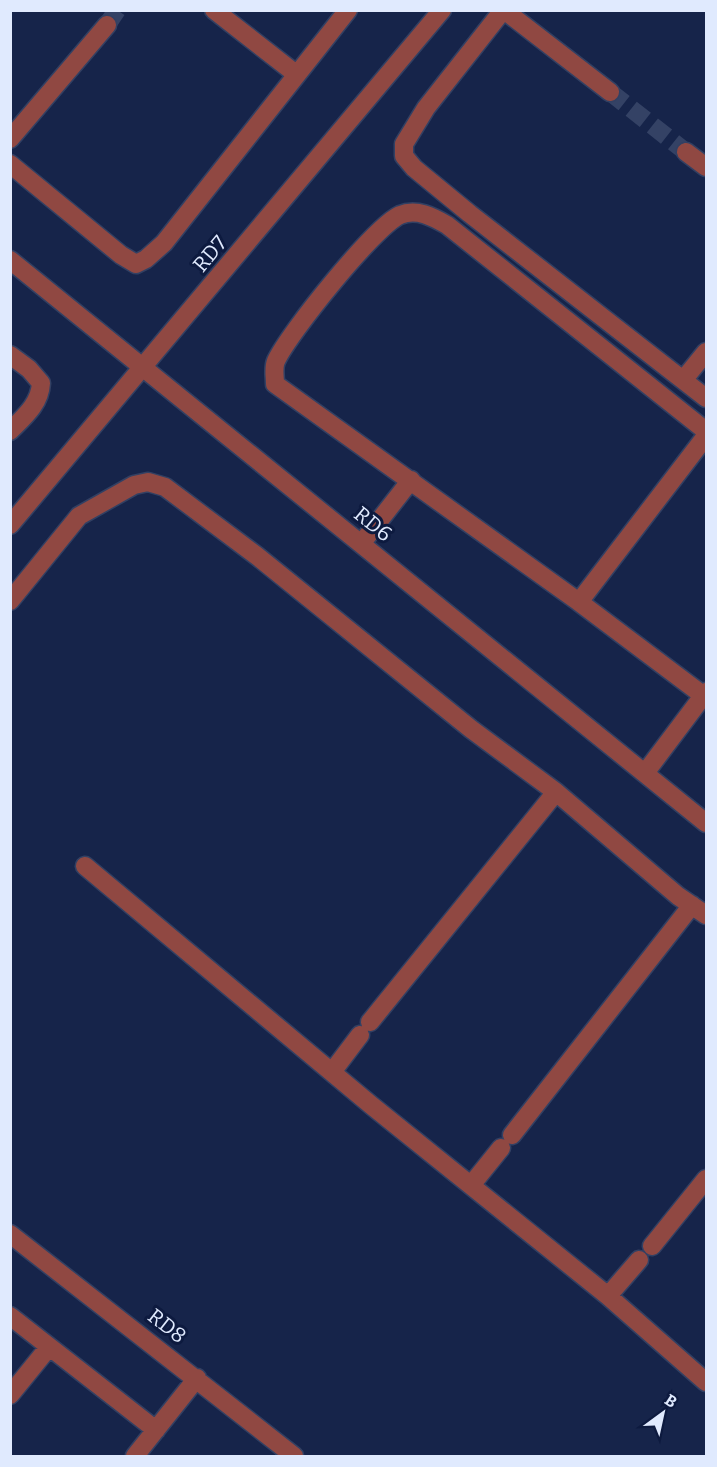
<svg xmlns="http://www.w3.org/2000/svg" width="717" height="1467" font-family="Bitter,serif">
<rect width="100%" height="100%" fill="#16244a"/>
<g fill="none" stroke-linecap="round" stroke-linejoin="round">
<path stroke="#344265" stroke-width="18" stroke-dasharray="18 9" stroke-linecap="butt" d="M107,25L117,10
M610,92L686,152"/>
<g stroke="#324063" stroke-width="21">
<path id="minor" d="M214,10L296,74
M503,10L426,108L404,144V156L414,168L470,214L706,398
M504,10L610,92
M10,139L107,25
M686,152L706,167
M10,164L121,255L136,264L146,259L164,243L348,10
M10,260L706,823
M10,355L29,369L41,383C40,404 24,417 10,431
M684,379L706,352
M10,525L442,10
M361,544L411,480
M10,601L79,516L134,485L148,482L165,487L257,556L471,729L556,792L678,896L706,915
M579,602L706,436
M704,696L579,602L275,384C275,376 273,368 276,361C289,333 374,227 400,215C417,208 433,217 447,225L706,431
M645,773L706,692
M85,866L371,1105L608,1296L706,1382
M370,1022L556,792
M332,1072L360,1035
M512,1135L692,905
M472,1184L501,1148
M10,1234L294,1456
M652,1246L706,1179
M608,1296L639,1260
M10,1316L156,1430
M10,1395L49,1347
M135,1456L197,1378"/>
</g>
<use href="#minor" stroke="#904842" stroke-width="18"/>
</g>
<g text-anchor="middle" stroke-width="6" stroke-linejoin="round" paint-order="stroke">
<g font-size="21" fill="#e0eafe" stroke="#0d1a3f">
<text transform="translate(210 254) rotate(-50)" y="7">RD7</text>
<text transform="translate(373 524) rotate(39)" y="7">RD6</text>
<text transform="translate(167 1326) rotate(38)" y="7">RD8</text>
</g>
</g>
<rect width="717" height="1467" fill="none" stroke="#e0eafe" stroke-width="24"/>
<g transform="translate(663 1413) rotate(33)" stroke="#0d1a3f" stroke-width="4.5" paint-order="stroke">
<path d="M0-4.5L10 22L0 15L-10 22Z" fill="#e0eafe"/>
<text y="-9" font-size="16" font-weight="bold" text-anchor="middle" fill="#e0eafe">B</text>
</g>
</svg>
